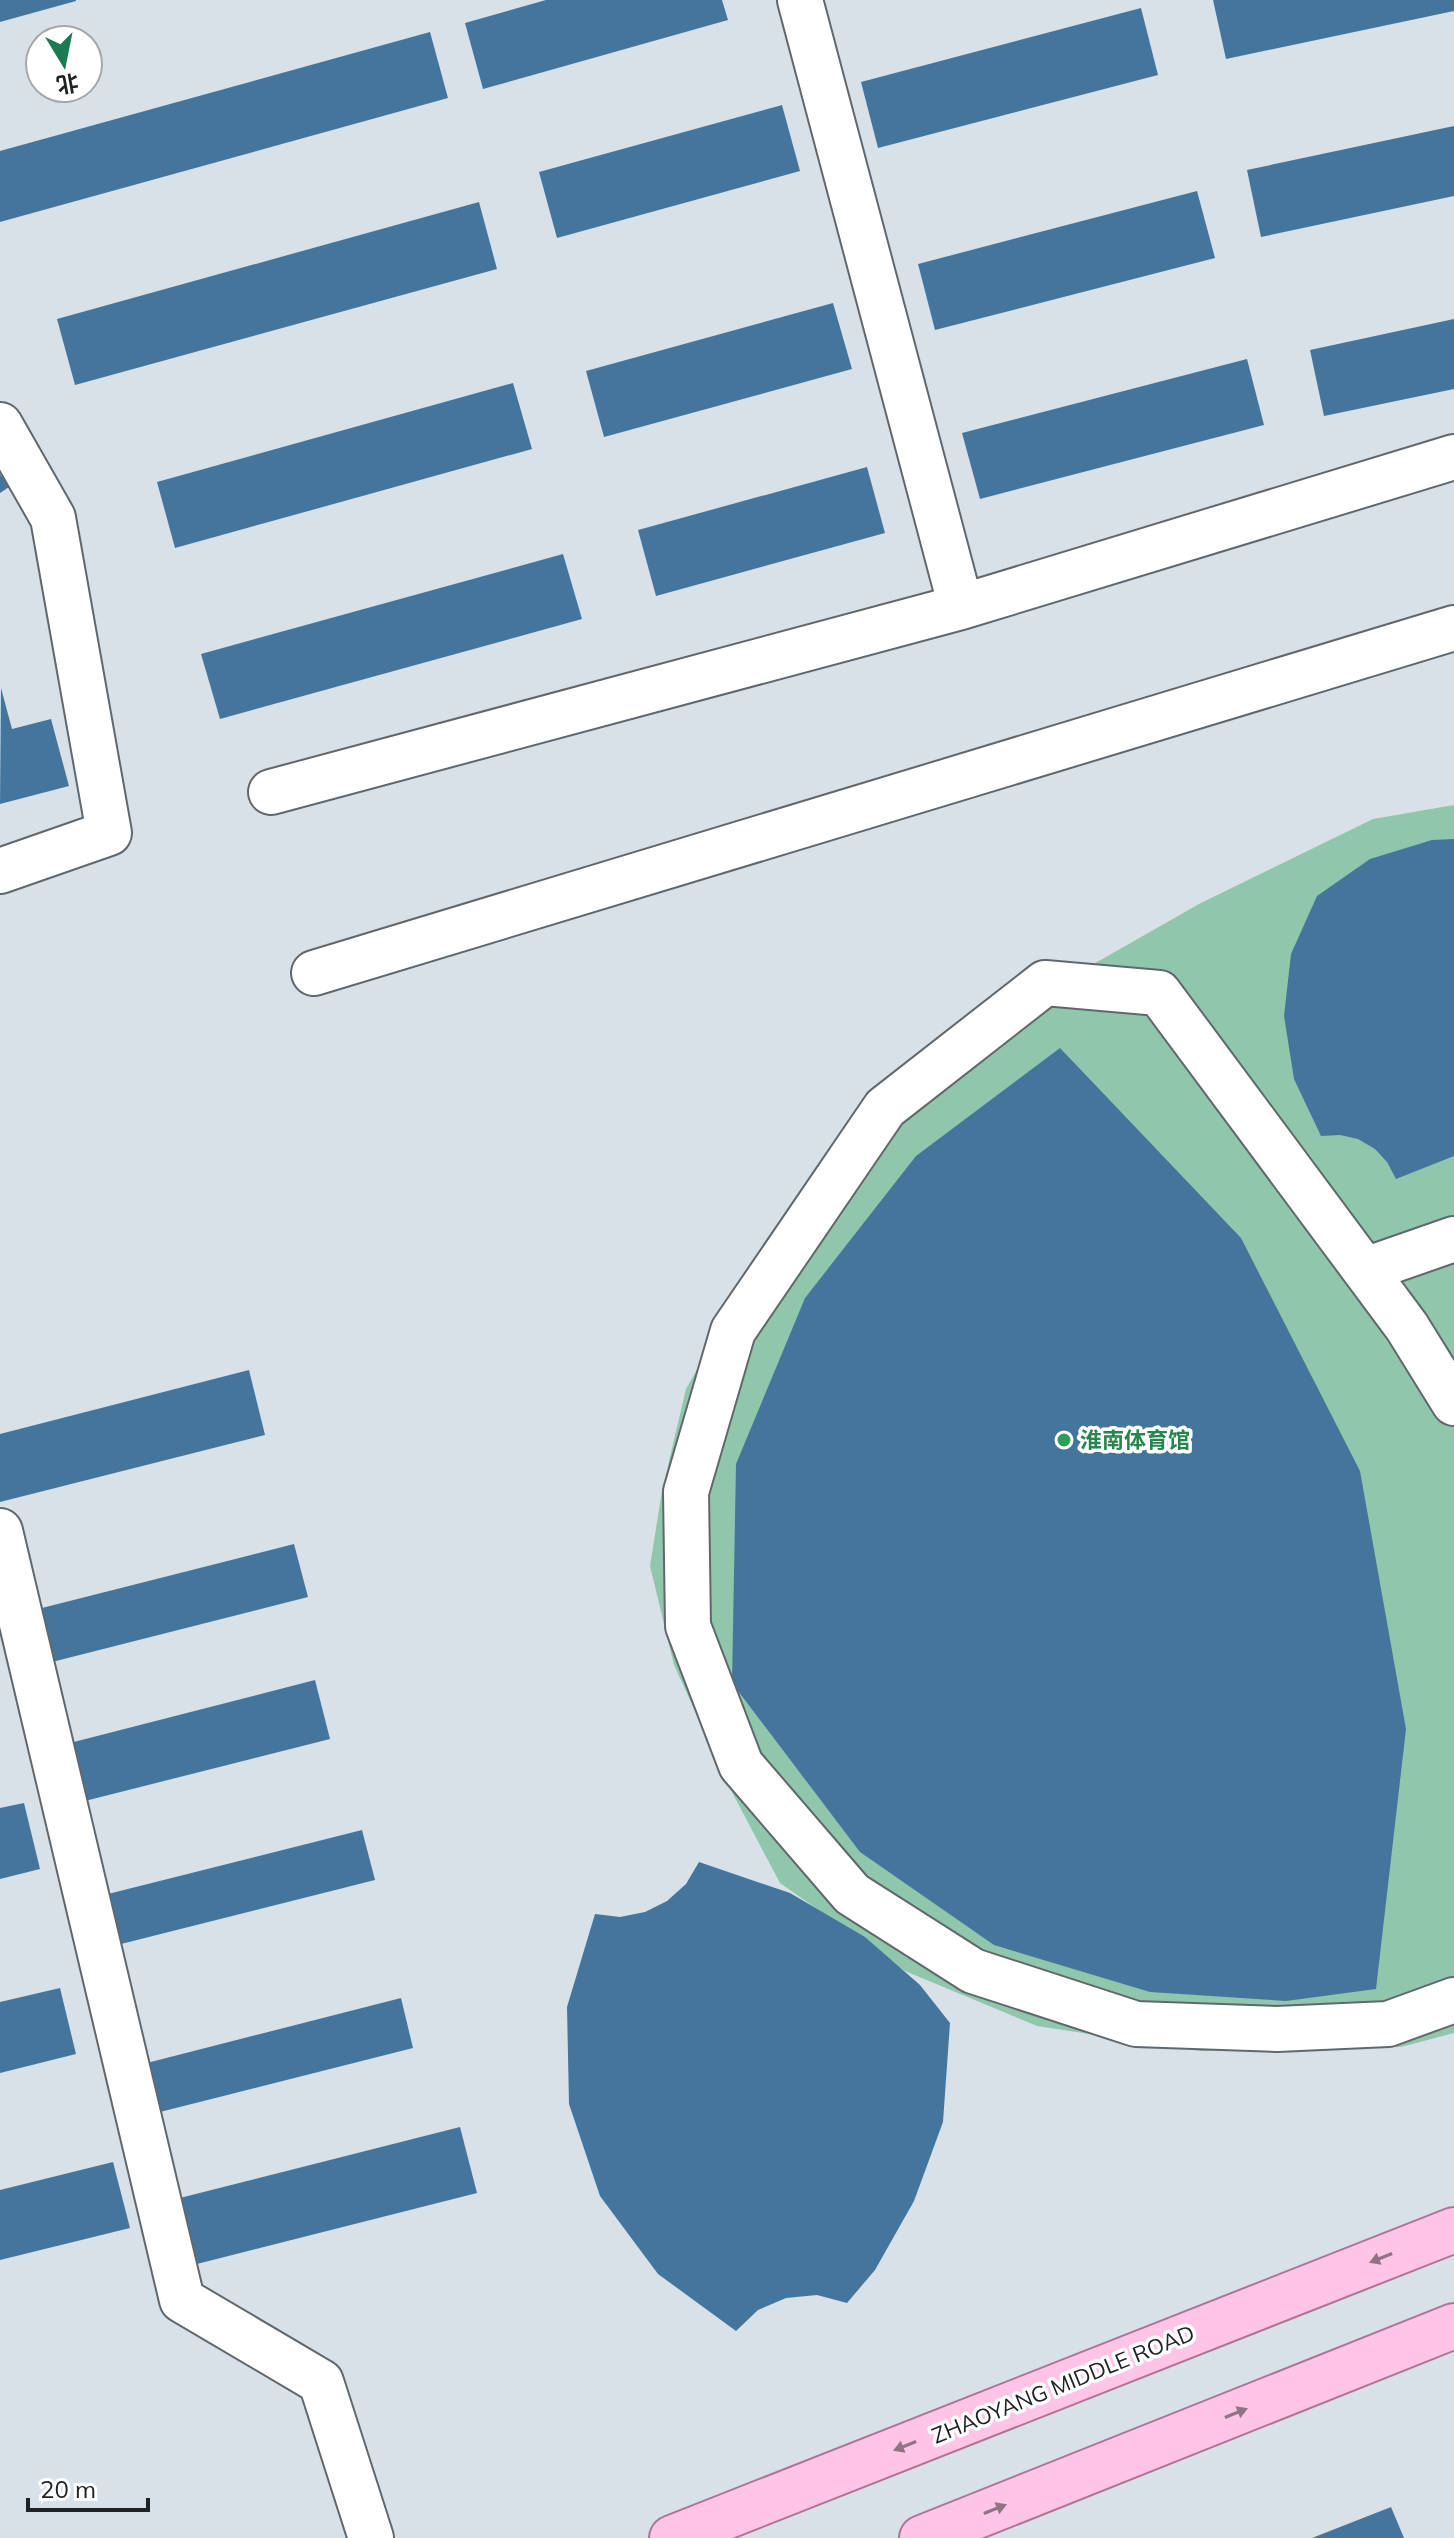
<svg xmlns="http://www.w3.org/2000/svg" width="1454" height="2538" font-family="Mulish,'Noto Sans SC',sans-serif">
<rect width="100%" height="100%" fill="#d8e1e8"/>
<path fill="#8fc6ac" d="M1454,805V2033L1401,2047L1201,2051L1037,2026L905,1971L780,1883L733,1794L674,1665L650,1566L662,1491L686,1389L766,1248L1027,1002L1199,904L1373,819Z"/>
<path fill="#44769d" d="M0,0H76V1L0,22Z
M546,0H722L728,20L483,89L465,23Z
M1213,0H1454V11L1226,59Z
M1141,8L1158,75L878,148L861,82Z
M430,32L448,98L0,222V151Z
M782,105L800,171L557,238L539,172Z
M1454,126V196L1261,237L1247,170Z
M1197,191L1215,258L935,330L918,264Z
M479,202L497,269L75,385L57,319Z
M833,303L852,369L604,437L586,371Z
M1454,319V389L1324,416L1310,350Z
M1247,359L1264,425L980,499L962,433Z
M513,383L532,449L175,548L157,482Z
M867,467L885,533L656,596L638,530Z
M0,474L9,487L0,493Z
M563,554L582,619L220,719L201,654Z
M1,688L12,729L51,719L69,786L0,804Z
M1454,839V1156L1396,1179L1387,1162L1375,1149L1358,1139L1340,1135L1321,1136L1294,1079L1284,1016L1291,954L1317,896L1370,859L1432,840Z
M1060,1048L1241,1238L1360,1471L1406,1729L1376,1989L1286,2001L1150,1992L994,1945L860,1852L732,1683L736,1464L805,1298L916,1156Z
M249,1370L265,1435L0,1502V1434Z
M294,1544L308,1597L52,1662L38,1609Z
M315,1680L330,1739L77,1803L62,1745Z
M24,1803L40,1869L0,1879V1808Z
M362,1830L375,1880L117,1945L104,1895Z
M699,1862L790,1893L865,1937L920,1985L950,2023L943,2122L914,2201L875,2270L847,2303L817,2295L786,2298L758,2310L736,2331L658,2274L600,2196L569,2104L567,2007L595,1914L620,1917L645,1912L667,1901L686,1884Z
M60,1988L76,2054L0,2073V2002Z
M401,1998L413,2048L152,2114L139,2065Z
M460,2127L477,2193L185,2267L168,2201Z
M113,2162L130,2228L0,2260V2190Z
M1391,2507L1404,2538H1312Z"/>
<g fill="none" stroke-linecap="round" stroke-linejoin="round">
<g stroke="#60686e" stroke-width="48">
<path id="minor" d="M800,0L961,607
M0,425L53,518L109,833L0,871
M271,792L961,607L1454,457
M314,973L1454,628
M1365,1270L1454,1239
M1454,1403L1407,1327L1159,993L1045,983L885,1108L733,1331L686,1492L688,1626L741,1765L852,1894L973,1971L1136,2024L1277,2029L1388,2024L1454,2000
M0,1531L182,2300L321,2382L371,2538"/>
</g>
<g stroke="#b17298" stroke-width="48">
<path id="major" d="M672,2538L1454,2230
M922,2538L1454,2326"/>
</g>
<use href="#minor" stroke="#fff" stroke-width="44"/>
<use href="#major" stroke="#ffc4e6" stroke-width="44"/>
</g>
<defs><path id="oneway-solid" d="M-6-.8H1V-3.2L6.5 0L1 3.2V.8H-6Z" transform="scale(2)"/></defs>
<g fill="#907486">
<use href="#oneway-solid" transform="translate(1381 2258) rotate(158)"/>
<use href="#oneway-solid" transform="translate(1236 2413) rotate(-22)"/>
<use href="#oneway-solid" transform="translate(905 2446) rotate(158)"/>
<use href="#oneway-solid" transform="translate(995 2509) rotate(-22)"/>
</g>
<circle fill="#2e9e5b" stroke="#fff" stroke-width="3" cx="1064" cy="1440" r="8"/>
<g text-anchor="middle" stroke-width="7" stroke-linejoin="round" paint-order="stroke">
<g font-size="22" font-weight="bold" fill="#27864d" stroke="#fff" text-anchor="start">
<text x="1080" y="1448">淮南体育馆</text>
</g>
<g font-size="22" fill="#202326" stroke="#fff">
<text transform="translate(1063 2384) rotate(-22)" y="8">ZHAOYANG MIDDLE ROAD</text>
</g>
</g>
<g transform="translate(64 64) rotate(170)"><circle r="38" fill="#ffffff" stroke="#a6a7a8" stroke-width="2"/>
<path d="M0-6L14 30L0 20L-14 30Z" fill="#1a7a51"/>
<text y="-12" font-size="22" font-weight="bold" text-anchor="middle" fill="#202326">北</text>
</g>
<path d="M28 2498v12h120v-12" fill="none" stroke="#202326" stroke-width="4"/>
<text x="40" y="2498" font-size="24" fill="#202326" stroke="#ffffff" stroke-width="6" paint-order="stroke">20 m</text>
</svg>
